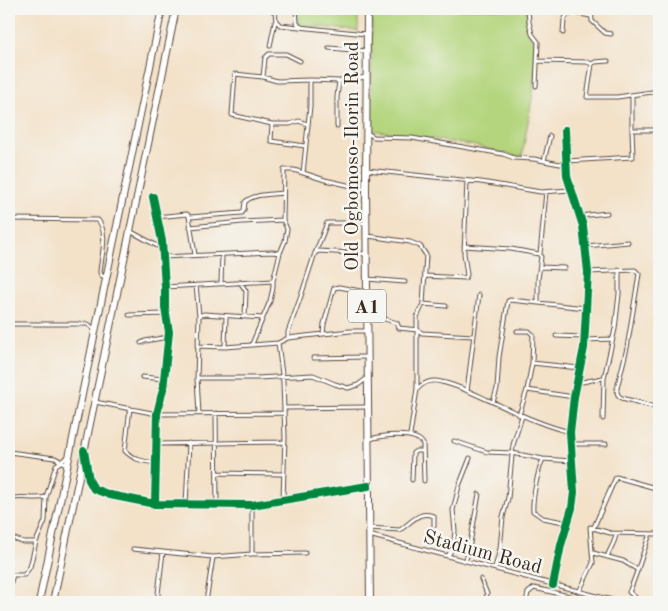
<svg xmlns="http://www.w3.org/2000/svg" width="668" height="611" font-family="'Old Standard TT',serif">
<rect width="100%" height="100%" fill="#f6f6f2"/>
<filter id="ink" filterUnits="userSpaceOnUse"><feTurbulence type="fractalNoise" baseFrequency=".02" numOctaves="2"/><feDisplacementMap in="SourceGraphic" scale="10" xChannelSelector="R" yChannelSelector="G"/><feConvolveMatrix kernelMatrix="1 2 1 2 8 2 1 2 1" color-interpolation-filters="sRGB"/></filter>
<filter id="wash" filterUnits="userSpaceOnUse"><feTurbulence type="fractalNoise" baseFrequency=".0096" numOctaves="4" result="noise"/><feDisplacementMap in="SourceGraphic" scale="20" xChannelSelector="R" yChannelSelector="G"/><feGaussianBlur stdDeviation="1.12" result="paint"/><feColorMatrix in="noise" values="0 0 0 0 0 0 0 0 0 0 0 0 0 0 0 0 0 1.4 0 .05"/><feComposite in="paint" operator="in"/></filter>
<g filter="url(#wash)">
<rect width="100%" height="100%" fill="#f3e1c8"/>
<path fill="#b4d57d" stroke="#78804e" d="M297,9H358V31L301,25L298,22Z
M372,9H526L530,36L537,46L533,93L522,156H516L471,145L371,130Z"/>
</g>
<g filter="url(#ink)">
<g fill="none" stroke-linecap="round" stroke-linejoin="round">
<g stroke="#574538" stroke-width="5">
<path id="street" d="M269,9L275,12L276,21L280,25L366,34
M296,9L297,23L301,27
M528,9L529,22L532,34L538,42L536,86
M591,9L592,21L605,33L611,34
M563,33L564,20L567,15L574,13L591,16
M270,46L275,22
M329,48L366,51
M538,61L587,62L592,64
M608,61L595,62L592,64L587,97H617L659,91
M263,77L265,58L269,54H286L300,61
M632,95V130
M272,124H290L299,121L307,124
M337,126V97L339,81
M367,133L374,137L412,138L503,154L514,158L534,159L560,164L567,161L633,157L632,130H657
M305,146L271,141L272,124L232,115L235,74L263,77L277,81L310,80L339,81L366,77
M544,161L550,136
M367,170L481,182L541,192L571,190
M303,173L310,106V80
M153,197L162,241L165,287V308L169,332L163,389L157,414L155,504
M580,216L607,213
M156,217L187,214L189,216L195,255
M190,217L242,213L244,210L245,202C253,194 271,194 283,193
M9,219L98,220C109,233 101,257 100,272L101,275L106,278
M190,227L242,222L283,220
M130,231L161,248
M368,236L410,242L420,246L426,255L423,304L417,317V389L410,435
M464,246L511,249L539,254L541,257L538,279V303
M586,246L628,242
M316,251L327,223H366
M540,254L546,192
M162,257L272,252L280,253
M540,267L565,268
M588,272L635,270L639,274L627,348L617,388C617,393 617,396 622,398L659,408
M425,276L465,278L467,275L464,254L467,181
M367,279L405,282
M240,282L246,291L245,317
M221,283L222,255
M196,285L199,316
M165,287L273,281
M423,304L446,306
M129,315L166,314
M385,319L397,323L399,328L418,330L422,333L473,336
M9,324H88L95,330
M517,331H529L533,335L532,363L527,390L519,415
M323,334L324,324L334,288L339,287L366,292
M556,336L584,337
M288,338V332L301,296L315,253L319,251L366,254
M584,340L613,339
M141,343L145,341L168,337
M278,343L283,382L285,437L283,500
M252,344L270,301L273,288V281L280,253L285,241L287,229L283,220L284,170H294L325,180L365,189
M197,346L225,347L278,343L288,338L350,331H366
M225,347L226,316
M313,358L366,357
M532,363L579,368
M142,377L164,379
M197,378H257L313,375L335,384L348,388L358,385L366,379
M577,383L603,378
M417,389C423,383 432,379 441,382C457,385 473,393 488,400C515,412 541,425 570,432
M527,390L574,397
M467,391L479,295
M95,402L157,414L284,413
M493,402L497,389L499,357L508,301L510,300L586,308
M130,408L125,451C134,460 142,461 155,463
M284,408L367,407
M216,413L217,505
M199,414L197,378L199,316L204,314L263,318
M603,419L604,378L615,329L619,294V270
M368,440C381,435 416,431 423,444L424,481
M454,441L487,452L512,453L543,459L572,461
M157,444L284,442
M572,444H606
M9,452L55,458L67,465
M85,454L89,480L94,489L110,495L155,504L252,505L368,486
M543,459C538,470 532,499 533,511L543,518L569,523
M217,473L283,474
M412,480L413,453L416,451H423
M9,499C21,495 34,500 46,497L56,465L69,456
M186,505L189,443
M369,528L400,530C412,522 419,510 434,516V526
M593,529L616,477L659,489
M369,535L619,602
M15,539L23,542H36
M133,549L213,557L252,554L305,553
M593,553L623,561L638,570
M252,554V505
M448,556L453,547L455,531L453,510L459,486L470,458
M607,557C610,548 615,543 616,534
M465,561L468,554L479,494
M495,568L500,549L503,517L508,498L513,445L522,416
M481,579L487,594L485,602
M553,585L561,545L572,508L574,492L570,432L574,397L584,348L588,272L583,226L567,176L565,130
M9,588L13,575H24L30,567L36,542L45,521L46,497
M579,592L593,563L590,527L610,533L659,534
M157,602L163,552
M206,602L213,557
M526,602L528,593L534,588L569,596V602
M634,602L635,597L629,592L630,590C638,571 643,552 650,534"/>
</g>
<g stroke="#574538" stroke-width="8">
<path id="highway" d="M367,9L366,189L370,602
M39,602L162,9
M53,602L176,9"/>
</g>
<use href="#street" stroke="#fff" stroke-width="3"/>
<use href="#highway" stroke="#fff" stroke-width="6"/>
<g stroke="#f6f6f2" stroke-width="11">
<path id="cycleway" d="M153,197L162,241L165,287V308L169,332L163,389L157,414L155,504
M84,451L89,480L94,489L110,495L155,504L252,505L368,486
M553,585L561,545L572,508L574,492L570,432L574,397L584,348L588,272L583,226L567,176L565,130"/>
</g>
<use href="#cycleway" stroke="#00873e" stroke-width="8"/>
</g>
</g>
<g text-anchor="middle" stroke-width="5" stroke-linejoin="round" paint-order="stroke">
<rect fill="#f6f6f2" stroke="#73675e" stroke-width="1" x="348" y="289.5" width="38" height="33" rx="4"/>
<g font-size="19" font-weight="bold" fill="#3b2a1e">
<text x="367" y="313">A1</text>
</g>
<g font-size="20" fill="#3b2a1e" stroke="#f6f6f2">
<text transform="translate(351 156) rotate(-90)" y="7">Old Ogbomoso-Ilorin Road</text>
<text transform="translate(483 551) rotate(15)" y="7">Stadium Road</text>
</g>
</g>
<rect width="668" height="611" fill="none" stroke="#f6f6f2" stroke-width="30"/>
</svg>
